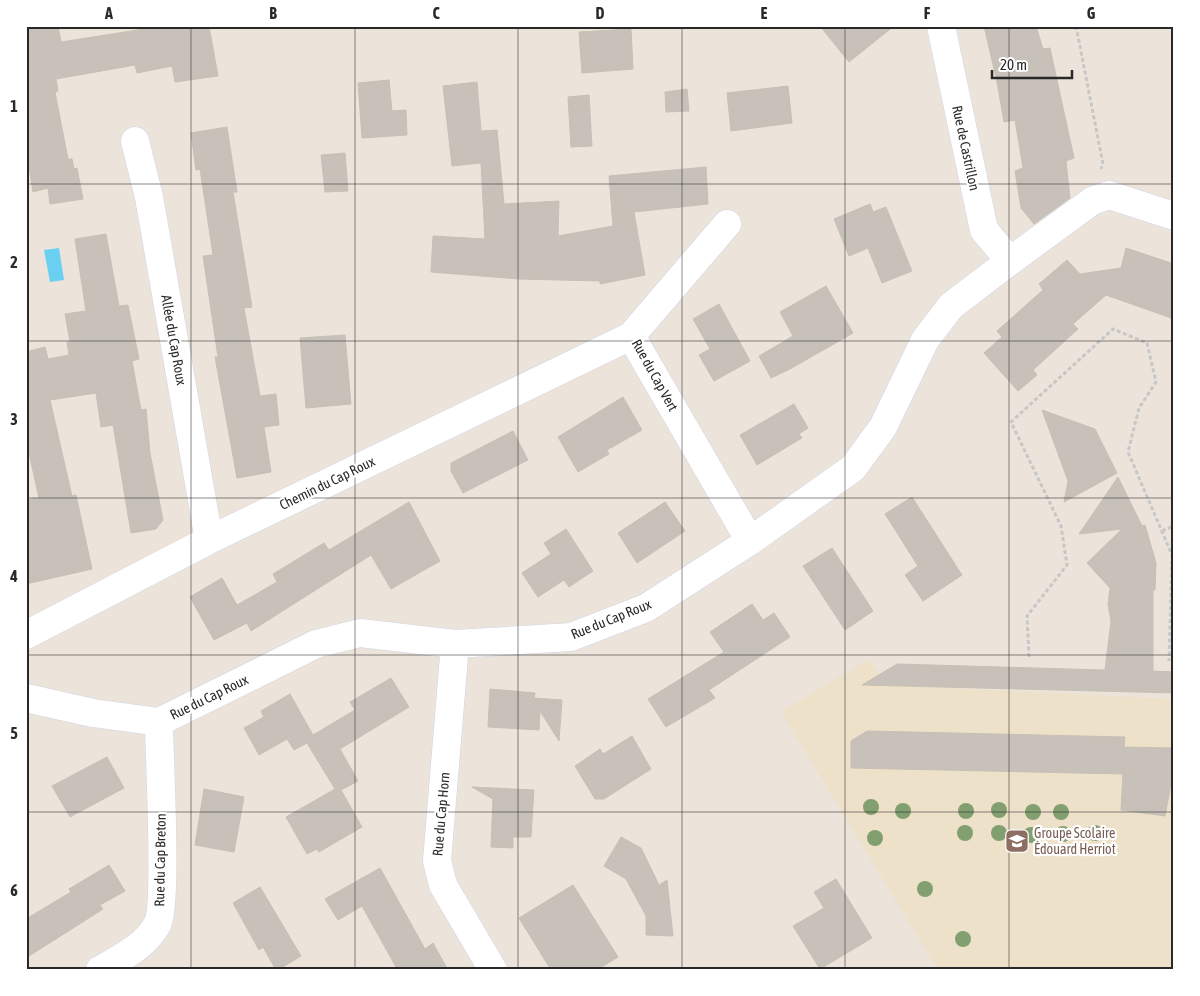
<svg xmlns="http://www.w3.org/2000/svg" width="1200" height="996" font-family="'Asap Condensed',sans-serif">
<rect width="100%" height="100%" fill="#ece4da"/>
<path fill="#eee1c9" d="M869,659L886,685L1174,699V970H938L781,712Z"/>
<path fill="#6ad0f1" d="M59,248L64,280L50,282L44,250Z"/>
<path fill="#c7c1ba" stroke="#c7c0b4" d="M26,26H58L61,42L163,26H209L218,76L175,82L172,66L137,73L135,65L56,79L58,91L55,92L68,159H72L74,169L77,168L83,199L50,204L48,188L33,192L26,149Z
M820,26H894L849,62Z
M984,26H1036L1043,49L1050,48L1074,158L1066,161L1070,198L1034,224L1021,208L1015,171L1023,168L1015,120L1004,122L997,82Z
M631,29L633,69L582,73L579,32Z
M389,80L392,111L406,110L407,135L362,138L358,83Z
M477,82L481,131L497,130L504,204L559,201L558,236L613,226L609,176L706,167L708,204L634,212L645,275L600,284V281L519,279L431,272L433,236L485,239L481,163L452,166L443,86Z
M788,86L792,123L731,131L727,93Z
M687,89L689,111L666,112L665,92Z
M589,95L592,146L571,147L568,97Z
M227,127L237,192H233L252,307L244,308L260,396L276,394L279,425L264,427L271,472L237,478L215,357H218L203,256L213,255L200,169L196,170L191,133Z
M345,153L348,191L325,192L321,155Z
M870,204L873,212L886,207L912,271L882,283L868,248L849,256L834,219Z
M106,234L119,306L128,305L139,359L132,361L141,410L146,409L150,453L163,520L156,529L131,533L113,425L101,427L96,393L50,400L72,496L76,495L92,569L26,584V500L39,498L26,440V352L45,347L48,359L69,355L67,342H70L65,314L86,311L75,239Z
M1126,248L1174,264V319L1106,295L1073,324L1078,329L1033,370L1037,375L1018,391L984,353L1002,337L997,331L1043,290L1039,284L1067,260L1080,274L1121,268Z
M826,286L853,333L790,369L771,378L759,356L793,336L780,312Z
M719,304L750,361L714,381L699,355L710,349L693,319Z
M345,335L351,404L306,408L300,338Z
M623,397L642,430L607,450L609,454L578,472L558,437Z
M794,404L808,428L799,434L802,438L757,465L740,435Z
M1042,410L1095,429L1117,473L1064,502L1068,481Z
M513,431L528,460L463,493L451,471V463Z
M1118,477L1142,526L1145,525L1156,563L1155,590H1153V671L1174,672V693L862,685L897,664L1105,670L1111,621L1108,604L1110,588L1087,563L1122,529L1079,534Z
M912,497L962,575L923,601L905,575L918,566L885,514Z
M409,502L440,561L391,589L371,555L251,631L247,623L214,640L190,597L222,578L237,605L277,582L273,574L324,543L329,550Z
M665,502L685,531L637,563L618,533Z
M566,529L593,571L569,587L564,580L538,597L522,573L551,554L544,543Z
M832,548L873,611L845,630L803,566Z
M752,604L763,620L774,613L790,637L709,690L715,698L666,727L648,699L724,652L710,632Z
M391,678L409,707L340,749L358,781L341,790L362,827L319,852L317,849L307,854L286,817L335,789L307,743L294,750L287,739L259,755L244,728L264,717L261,711L290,694L313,735L355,710L350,702Z
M490,689L535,693L534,698L562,700L559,741L540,711L539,730L488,727Z
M867,731L1125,737L1124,747L1174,748V785L1171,784L1165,816L1121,810L1123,774L851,768V741Z
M632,736L651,769L604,799H595L575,766L600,749L603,754Z
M107,757L124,788L70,817L52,786Z
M472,787L534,790L531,837H513V848L491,847L493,799Z
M204,789L244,797L234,852L195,845Z
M621,837L641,848L659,885L667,880L673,936L646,935V916L626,879L604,866Z
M109,865L125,891L100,905L103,909L26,958V919L71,892L69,889Z
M380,868L425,949L433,943L448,970H391L396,967L362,906L338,920L325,899Z
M836,879L872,938L820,969L793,926L824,908L814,892Z
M573,885L618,957L597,970H551L519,918Z
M260,887L301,956L278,970H276L263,947L259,950L233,903Z"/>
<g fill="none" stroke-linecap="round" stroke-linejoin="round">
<g stroke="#d0d4e3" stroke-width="29">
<path id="minor" d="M941,26L984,230L1010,261
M135,141L149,197L209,540
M727,224L631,336L750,541
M26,635L209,540L631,336
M455,644L437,861L443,885L493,970
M26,698L93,713L159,722L316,644L360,633L455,644L571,637L646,608L750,541L853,468L883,427L925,340L951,306L1010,261L1092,201L1109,195L1174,216
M100,970C121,958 144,947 157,925C168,907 159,754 159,722"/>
</g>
<path stroke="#c7c7c7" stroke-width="3" stroke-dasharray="4 2.5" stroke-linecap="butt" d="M1076,26L1103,164L1101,169
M1162,531L1174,526
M1029,657L1027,616L1067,565L1061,526L1011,422L1113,329L1147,343L1156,382L1139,408L1128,452L1172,555L1169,661"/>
<use href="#minor" stroke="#fff" stroke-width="28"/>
</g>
<g fill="#819f6f">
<circle cx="871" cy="807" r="8"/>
<circle cx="999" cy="810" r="8"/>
<circle cx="903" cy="811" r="8"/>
<circle cx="966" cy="811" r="8"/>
<circle cx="1033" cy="812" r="8"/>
<circle cx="1061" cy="812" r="8"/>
<circle cx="965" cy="833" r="8"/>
<circle cx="999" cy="833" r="8"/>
<circle cx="1095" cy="833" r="8"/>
<circle cx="1063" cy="834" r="8"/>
<circle cx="1031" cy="835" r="8"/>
<circle cx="875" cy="838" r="8"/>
<circle cx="925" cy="889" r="8"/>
<circle cx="963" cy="939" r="8"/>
</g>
<path fill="none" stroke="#292929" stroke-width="1" stroke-opacity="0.55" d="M191,26V970M355,26V970M518,26V970M682,26V970M845,26V970M1009,26V970M26,184H1174M26,341H1174M26,498H1174M26,655H1174M26,812H1174"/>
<defs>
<g id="school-square" transform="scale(1.25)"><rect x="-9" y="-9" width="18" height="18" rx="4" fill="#8d6e63" stroke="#fff"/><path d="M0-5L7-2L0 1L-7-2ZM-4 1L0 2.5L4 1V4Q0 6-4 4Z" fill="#fff"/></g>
</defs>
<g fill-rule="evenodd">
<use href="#school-square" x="1017" y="841"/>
</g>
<g text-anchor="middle" stroke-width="4.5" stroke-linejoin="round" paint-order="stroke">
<g font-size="14" fill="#292929" stroke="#fff">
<text transform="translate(966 148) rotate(78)" y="5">Rue de Castrillon</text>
<text transform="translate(174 340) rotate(80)" y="5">Allée du Cap Roux</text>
<text transform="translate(655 375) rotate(61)" y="5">Rue du Cap Vert</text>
<text transform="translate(327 483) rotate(-26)" y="5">Chemin du Cap Roux</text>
<text transform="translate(611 619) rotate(-22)" y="5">Rue du Cap Roux</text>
<text transform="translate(209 697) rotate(-26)" y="5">Rue du Cap Roux</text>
<text transform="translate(441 814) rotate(-85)" y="5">Rue du Cap Horn</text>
<text transform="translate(160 860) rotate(-89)" y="5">Rue du Cap Breton</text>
</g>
<g font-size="14" fill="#785e54" stroke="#fff" text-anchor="start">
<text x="1034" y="838">Groupe Scolaire<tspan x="1034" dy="16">Édouard Herriot</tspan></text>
</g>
</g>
<rect width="1200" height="996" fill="none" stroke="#ffffff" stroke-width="55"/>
<path d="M992 70v8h80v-8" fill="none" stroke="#292929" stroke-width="2.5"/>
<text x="1000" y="70" font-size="15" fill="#292929" stroke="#ffffff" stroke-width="4" paint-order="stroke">20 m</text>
<rect x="28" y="28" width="1144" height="940" fill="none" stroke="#292929" stroke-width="2"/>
<g font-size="16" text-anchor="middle" font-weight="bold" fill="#292929">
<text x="109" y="19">A</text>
<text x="273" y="19">B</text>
<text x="436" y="19">C</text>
<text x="600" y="19">D</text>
<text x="764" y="19">E</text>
<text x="927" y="19">F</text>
<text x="1091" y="19">G</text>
<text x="14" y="112">1</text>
<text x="14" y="268">2</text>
<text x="14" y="425">3</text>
<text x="14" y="582">4</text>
<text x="14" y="739">5</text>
<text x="14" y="896">6</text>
</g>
</svg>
